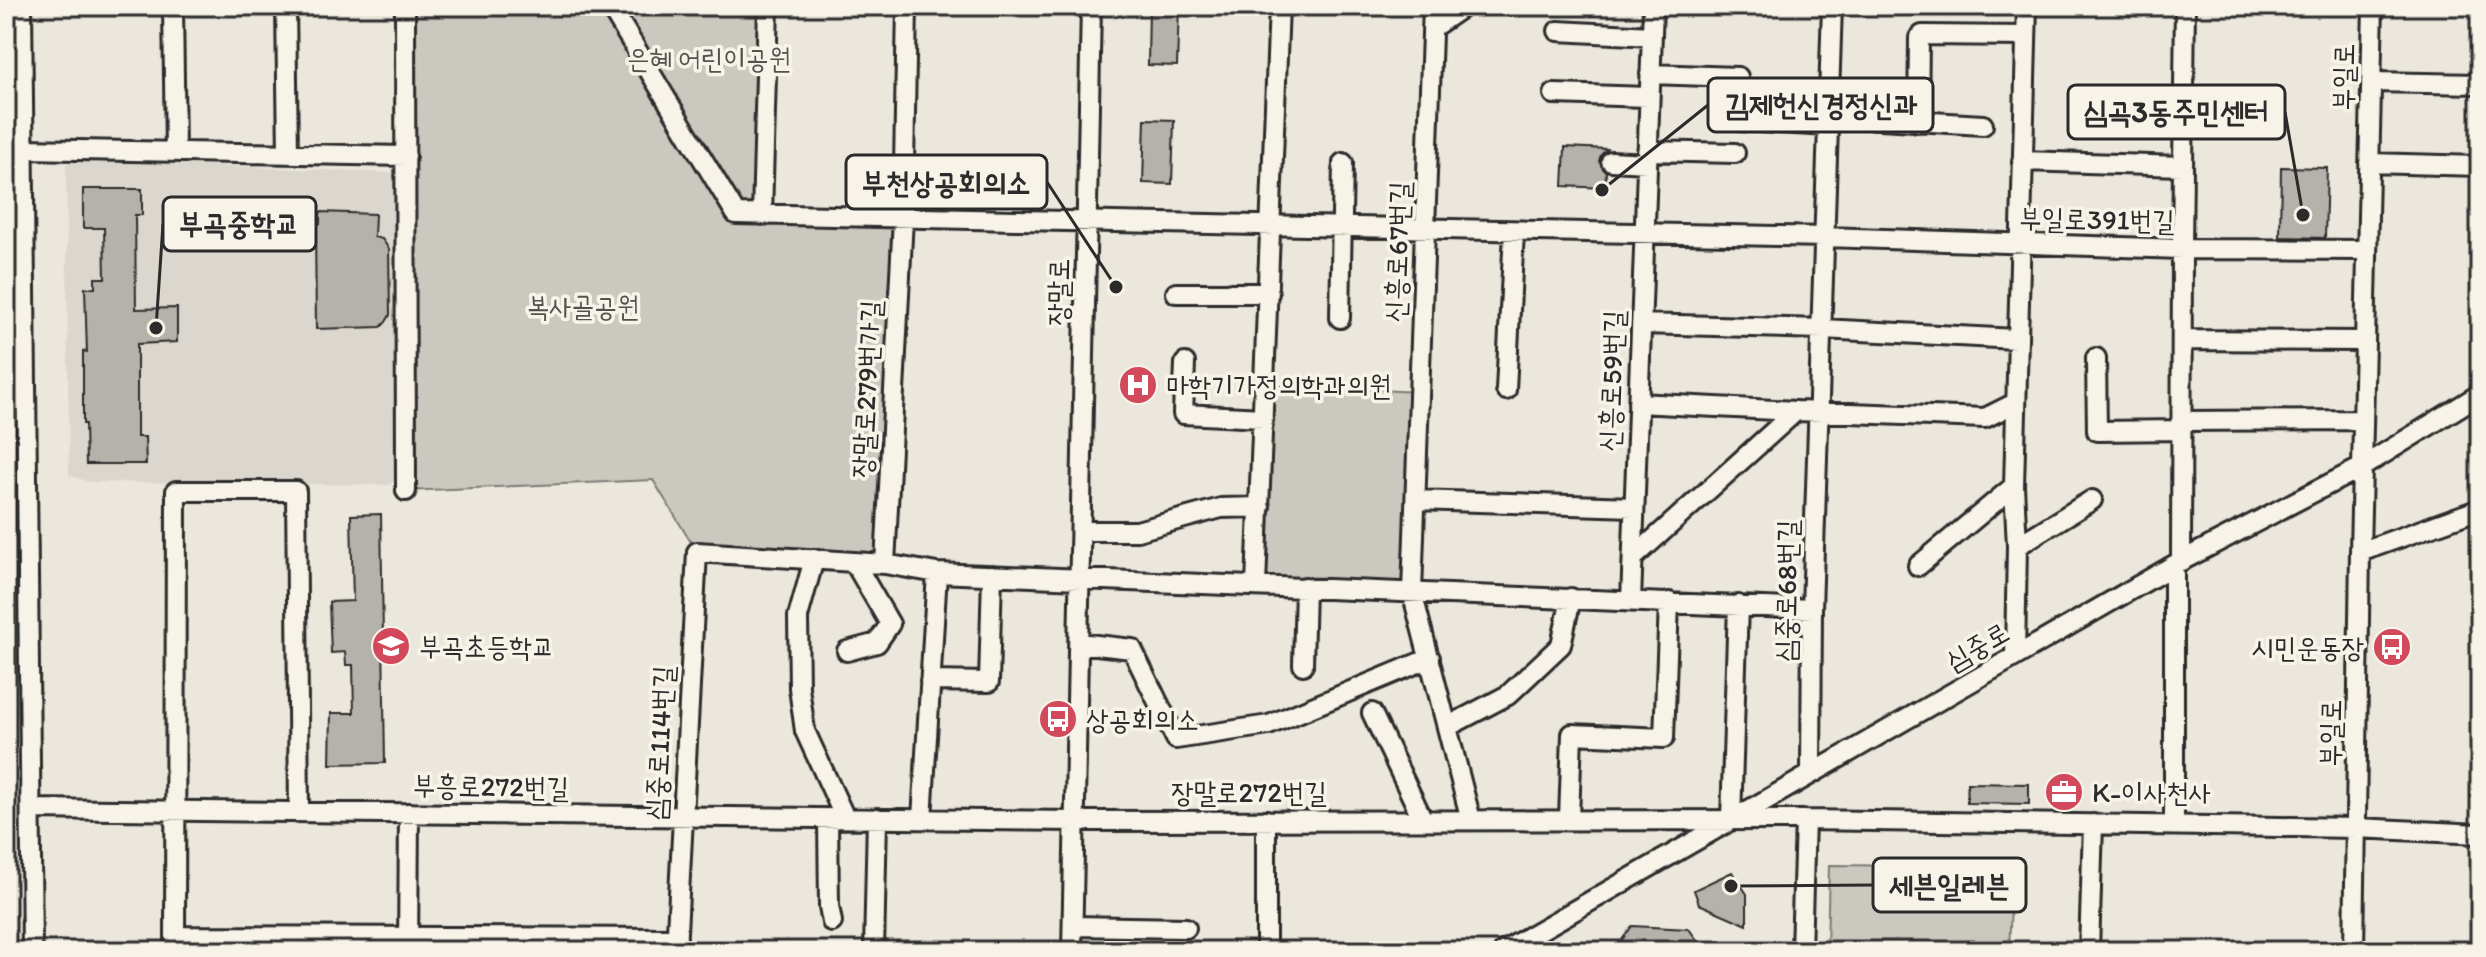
<svg xmlns="http://www.w3.org/2000/svg" width="2486" height="957" font-family="Itim,'Poor Story',sans-serif">
<rect width="100%" height="100%" fill="#ebe7dd"/>
<filter id="ink" filterUnits="userSpaceOnUse"><feTurbulence type="fractalNoise" baseFrequency=".0125" numOctaves="2"/><feDisplacementMap in="SourceGraphic" scale="16" xChannelSelector="R" yChannelSelector="G"/><feConvolveMatrix kernelMatrix="1 2 1 2 8 2 1 2 1" color-interpolation-filters="sRGB"/></filter>
<g filter="url(#ink)">
<path fill="#dbd7ce" d="M77,160L398,173L400,474L390,485L89,482L69,475L66,164Z"/>
<path fill="#cbc8bf" stroke="#7b7a75" stroke-width="2" d="M405,6H610L736,214L903,218L885,564L697,552L653,480L406,491Z
M618,6H762L758,211L738,208Z
M1265,385L1420,392L1412,592L1256,585Z
M1829,865L1928,866L1929,898L2011,902L2009,951H1827Z"/>
<path fill="#b5b2ab" stroke="#2b2b2b" stroke-width="2" d="M1149,6H1179L1177,66L1148,65Z
M1145,119L1174,120L1172,184L1143,183Z
M1565,147L1607,149L1601,155L1599,161L1606,172L1605,188L1563,186Z
M2281,167L2327,168L2325,238L2280,237Z
M83,189H142V215H135L136,309L177,308V342L137,344V437H145L146,464H86L85,424H83V351L87,352L85,288H95V278H105L104,228H83Z
M320,212L375,214L374,237L382,239L389,249L390,315L386,322L381,327L316,329L315,224H320Z
M381,514L385,763L330,764L331,713H354L353,665H346L345,652L331,653L329,602L353,601L351,515Z
M1967,783L2029,784V804L1967,803Z
M1732,872L1747,894V925L1699,904L1694,890Z
M1632,926L1689,929L1705,951H1614Z"/>
<g fill="none" stroke-linecap="round" stroke-linejoin="round">
<g stroke="#2b2b2b" stroke-width="24">
<path id="minor" d="M22,6L32,951
M173,6L175,152
M286,6L288,154
M405,6L406,491
M610,6L736,214L1825,237L2182,249L2367,250
M1433,6L1412,592L1471,820
M1432,28L1464,6
M1558,31L1652,36
M1650,74L1738,77
M2371,82L2480,84
M1554,94L1649,97
M1829,116L1983,125
M1741,121L1829,126
M1918,122L1919,38L1922,35L2026,36
M24,149L406,156
M1647,151L1735,153
M1611,161L1647,163
M2022,161L2182,166
M2369,163L2480,166
M762,215L768,6
M1176,293H1269
M1340,318L1343,163
M1641,324L1822,329L2016,339
M2182,340L2365,341
M2096,358L2097,431L2181,430
M1185,363L1183,414L1263,418
M1506,390L1514,231
M1638,403L1796,411
M2181,421L2363,420
M1416,500L1634,507
M1081,531H1137L1221,508L1260,507
M2017,546L2092,500
M2360,552L2480,509
M1633,558L1796,411L1985,418L2015,403
M814,559L798,617L799,688L805,731L845,818
M2181,561L2182,249L2185,6
M885,564L903,218L907,6
M1918,566L2014,486
M1256,585L1279,6
M1631,601L1653,6
M1079,643L1132,649L1176,739L1269,725L1430,658
M847,651L877,643L890,624L854,562
M2015,656L2017,546L2014,486L2027,6
M1303,665L1305,587
M930,681L989,682L992,575
M1372,713L1423,820
M1447,727L1508,695L1561,645L1571,598
M1811,773L1812,609L1832,6
M31,809L1075,821L1805,820L2357,828L2480,834
M828,818L829,906L832,922
M922,819L937,573
M1569,819L1572,734L1664,738L1669,602
M1731,819L1738,605
M1266,820V951
M2174,825V565
M1073,926L1186,928
M175,936L677,938
M175,951L176,491H296L299,812
M408,951L409,813
M676,951L697,552L885,564L937,573L1812,609
M874,951L877,818
M1072,951L1091,6
M1504,951L2181,561L2362,467L2480,394
M1801,951L1805,820
M2089,951L2093,824
M2354,951L2360,552L2373,6"/>
</g>
<use href="#minor" stroke="#f7f3e8" stroke-width="18"/>
</g>
</g>
<defs>
<g id="hospital-disc" transform="scale(2)"><circle r="9.5" fill="#d1495b" stroke="#f7f3e8"/><path d="M-5-5h3v3.5h4V-5h3V5h-3V1.5h-4V5h-3Z" fill="#fff"/></g>
<g id="school-disc" transform="scale(2)"><circle r="9.5" fill="#d1495b" stroke="#f7f3e8"/><path d="M0-5L7-2L0 1L-7-2ZM-4 1L0 2.5L4 1V4Q0 6-4 4Z" fill="#fff"/></g>
<g id="bus-disc" transform="scale(2)"><circle r="9.5" fill="#d1495b" stroke="#f7f3e8"/><path d="M-5-6H5V4H4V6H2V4H-2V6H-4V4H-5ZM-3.5-4V0h7V-4ZM-3.5 1.2v1.5H-2V1.2ZM2 1.2v1.5H3.5V1.2Z" fill="#fff"/></g>
<g id="office-disc" transform="scale(2)"><circle r="9.5" fill="#d1495b" stroke="#f7f3e8"/><path d="M-6-3h4V-5.5h4V-3h4V5H-6ZM-1-4.5V-3h2v-1.5ZM-6 0V1H6V0Z" fill="#fff"/></g>
</defs>
<g fill-rule="evenodd">
<use href="#hospital-disc" x="1138" y="385"/>
<use href="#school-disc" x="391" y="646"/>
<use href="#bus-disc" x="2392" y="647"/>
<use href="#bus-disc" x="1058" y="719"/>
<use href="#office-disc" x="2064" y="792"/>
</g>
<g text-anchor="middle" stroke-width="7" stroke-linejoin="round" paint-order="stroke">
<g font-size="28" fill="#535250" stroke="#f7f3e8">
<text x="709" y="68">은혜 어린이공원</text>
<text x="583" y="316">복사골공원</text>
</g>
<g font-size="28" fill="#2b2b2b" stroke="#f7f3e8">
<text transform="translate(2343 77) rotate(-89)" y="10">부일로</text>
<text transform="translate(2097 219) rotate(1)" y="10">부일로391번길</text>
<text transform="translate(1397 252) rotate(-88)" y="10">신흥로67번길</text>
<text transform="translate(1058 292) rotate(-89)" y="10">장말로</text>
<text transform="translate(1611 381) rotate(-88)" y="10">신흥로59번길</text>
<text transform="translate(866 389) rotate(-87)" y="10">장말로279번가길</text>
<text transform="translate(1786 591) rotate(-89)" y="10">심중로68번길</text>
<text transform="translate(1977 646) rotate(-30)" y="10">심중로</text>
<text transform="translate(2330 733) rotate(-89)" y="10">부일로</text>
<text transform="translate(659 743) rotate(-87)" y="10">심중로114번길</text>
<text transform="translate(491 786) rotate(1)" y="10">부흥로272번길</text>
<text x="1249" y="802">장말로272번길</text>
</g>
<g font-size="28" fill="#2b2b2b" stroke="#f7f3e8" text-anchor="start">
<text x="1166" y="395">마학기가정의학과의원</text>
<text x="419" y="656">부곡초등학교</text>
<text x="2364" y="657" text-anchor="end">시민운동장</text>
<text x="1086" y="729">상공회의소</text>
<text x="2092" y="802">K-이사천사</text>
</g>
</g>
<path fill="none" stroke="#2b2b2b" stroke-width="3" d="M1602 190L1708 105M2303 215L2285 112M1116 287L1047 182M156 328L163 224M1731 886L1873 885"/>
<g fill="#2b2b2b" stroke="#f7f3e8" stroke-width="3">
<circle cx="1602" cy="190" r="8"/>
<circle cx="2303" cy="215" r="8"/>
<circle cx="1116" cy="287" r="8"/>
<circle cx="156" cy="328" r="8"/>
<circle cx="1731" cy="886" r="8"/>
</g>
<g fill="#f7f3e8" stroke="#2b2b2b" stroke-width="3">
<rect x="1708" y="78" width="225" height="54" rx="8"/>
<rect x="2068" y="85" width="217" height="54" rx="8"/>
<rect x="846" y="155" width="201" height="54" rx="8"/>
<rect x="163" y="197" width="153" height="54" rx="8"/>
<rect x="1873" y="858" width="153" height="54" rx="8"/>
</g>
<g font-size="30" text-anchor="middle" font-weight="bold" fill="#2b2b2b">
<text x="1821" y="115">김제헌신경정신과</text>
<text x="2176" y="122">심곡3동주민센터</text>
<text x="946" y="193">부천상공회의소</text>
<text x="239" y="234">부곡중학교</text>
<text x="1949" y="896">세븐일레븐</text>
</g>
<rect width="2486" height="957" fill="none" stroke="#f7f3e8" stroke-width="32"/>
<rect x="16" y="16" width="2454" height="925" fill="none" stroke="#2b2b2b" stroke-width="3" filter="url(#ink)"/>
</svg>
